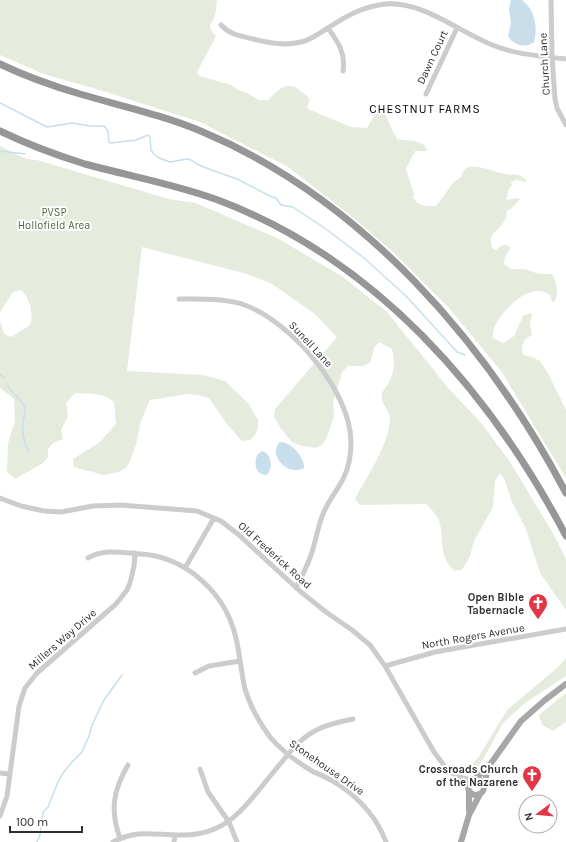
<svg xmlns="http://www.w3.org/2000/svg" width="566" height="842" font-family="Karla,sans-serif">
<rect width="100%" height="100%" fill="#fff"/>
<path fill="#e5ebdd" d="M0,0H217C216,5 216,12 215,16C211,25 206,27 216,36L197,72L199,76L231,85L238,90L247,93L259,100H269C272,95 275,93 280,89C292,80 301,91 310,99L307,107L308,109L351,127L367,128L376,112L379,110C387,113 389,123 392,130C393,133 396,135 397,139C407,141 417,139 425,146L427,151H415L406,169L414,194L413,197C418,207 427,206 436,206C442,199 447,191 452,184C454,181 457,180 460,178C463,174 463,168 469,167C482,165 493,172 506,174C515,175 522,173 527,182L516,180L511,182L512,185L509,189L506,200L517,198L520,199L512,208L507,211C506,214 507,217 505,220C499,232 485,233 493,249L496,250C502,245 505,243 511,248C507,252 504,258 504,264L511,269H525L539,274H552C557,282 559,292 555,301L552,302L550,295C530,280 501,311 494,328C493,331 493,335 493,338L503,343L514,336L523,316L532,313L530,323L532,335L525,339L522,347L523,355L532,357L540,361L548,373L566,410V478L501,371L449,308L393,252L350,215L288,167L200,122L103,91L44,74L0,55Z
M0,146C12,152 24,160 37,160L169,199L195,203L203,206L277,238L294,248L343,277L387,312L449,389L482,424L510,462L554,535L566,559V610L540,573L526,529L512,502L504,478L500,473L495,481L493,507L474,541L470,556L462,570L454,571C436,552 446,538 438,518C435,513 430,508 426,504L360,505L355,499C367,476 388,446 390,420C391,410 380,405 382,395C382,391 386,387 388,384C395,372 395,362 392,349L379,342L374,348L370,363L363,366H348L342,372L333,402L334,417L326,439L322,445L315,448L299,445L292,442L282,430L274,417L275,409L337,337L315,314L272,284L247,274L142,247L127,371L203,375L225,381L249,404L258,420V428L255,435L250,440L242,441L226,423L209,398L198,395L187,394L150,400L141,421L136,445L130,461L126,468L119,472L104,475L74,467L73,459L99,443L116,424L114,402C102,392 90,394 75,393L66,403L68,416L61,430L63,439L53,443L48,449V457L43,463L15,479L7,472L8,443L15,421L14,399L0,388V321L4,334L11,337L30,325C34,314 30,299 21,290L13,292L0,312V315Z
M566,658V676L525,703L503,723L481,763L475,770L468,768L478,758L507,710L557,668Z
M566,693V722L553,731L542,725L539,715Z"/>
<path fill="#c9deeb" d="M511,0H522C535,10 538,27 534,42C526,49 513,45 508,36L511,23L509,9Z
M280,442C291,442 305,457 304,468C287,477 267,454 280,442Z
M262,451C272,453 274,470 266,475C255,474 254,464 257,455Z"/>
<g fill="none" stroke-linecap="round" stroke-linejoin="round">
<path stroke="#c9deeb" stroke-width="1.5" d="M0,103L47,127L72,123L90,126H104L108,131L109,142L111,143L136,140L148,135L150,137L151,150L154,154L159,158L170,162L187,159L191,160L197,164L206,168L237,179L272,197L276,198L281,205L293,207L326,229L364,258L406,296L457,352L465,355
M0,151L25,154
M0,374L4,378
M8,385C12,396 24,400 25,408C26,413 24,416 23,421C22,431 24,443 29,452
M37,842L40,835L43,812L48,807L58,782L63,773L72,762L82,752L89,736L92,725L104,700L122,675"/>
<path stroke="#ccc" stroke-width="5" d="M551,0L552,57L555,99L557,108L566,125
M221,25C230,35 241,36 253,39C269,43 285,46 301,42C311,40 319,33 328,28C346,16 364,6 386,4C424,1 460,33 495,46C518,55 542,56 566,59
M328,28C338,42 346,53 343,71
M426,94L457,28
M179,299C201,299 221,298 242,304C290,320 350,390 351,441C351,453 349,467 344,477C338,490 328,501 323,514C318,526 316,540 312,552C308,565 302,576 296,588
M0,498L21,506L44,511L61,512L93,506L120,505L197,511L221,521L239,535L301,592L326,612L352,630L370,645L385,666L434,752L446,768L468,786
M88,558C105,548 123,553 141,554C160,555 179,563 194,574C215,590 230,612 236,638C240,655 241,672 245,689C250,706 259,722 270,737C281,750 297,762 312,771C321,775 331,779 339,785C360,799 377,818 386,842
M185,568L214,518
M385,666L435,652L566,629
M195,673L209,666L240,661
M200,769L208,792L229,822L237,842
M0,773L9,774
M459,777L471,780
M0,816L7,796L19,706L25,688L37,673L116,604L127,590L130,583L134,566L135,553
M120,838C110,811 113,790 128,765
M113,842C139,828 157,836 184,835C224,834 240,813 263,785C274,771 285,758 296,745C315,727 329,724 353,719
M174,842L175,835"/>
<path stroke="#a7a7a7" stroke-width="6" d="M476,778L489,766L521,721L545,700L566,684
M468 787a8 8 0 1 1 16 0a8 8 0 1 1-16 0Z
M484,784L489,766
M469,811V791
M461,842L469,815L480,794"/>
<path stroke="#969696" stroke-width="7" d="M0,64C25,76 53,86 80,94C121,106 163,115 203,132C362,199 487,343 566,493
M0,131C27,144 56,155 85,164C129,176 175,184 218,200C375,259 490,391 566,536"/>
</g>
<defs>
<g id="church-pin" transform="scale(1)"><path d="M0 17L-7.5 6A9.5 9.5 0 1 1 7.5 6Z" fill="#e03645" stroke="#fff"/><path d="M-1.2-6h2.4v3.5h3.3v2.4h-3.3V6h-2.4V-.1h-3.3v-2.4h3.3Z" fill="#fff"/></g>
</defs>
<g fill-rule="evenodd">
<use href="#church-pin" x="538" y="603"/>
<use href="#church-pin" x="532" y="775"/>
</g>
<g text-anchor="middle" stroke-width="4" stroke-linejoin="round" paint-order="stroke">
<g font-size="11" fill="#2f2f2f" stroke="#fff">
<text transform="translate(432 57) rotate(-65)" y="4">Dawn Court</text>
<text transform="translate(544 64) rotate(-93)" y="4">Church Lane</text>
<text transform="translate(311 344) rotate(47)" y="4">Sunell Lane</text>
<text transform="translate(275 555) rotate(42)" y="4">Old Frederick Road</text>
<text transform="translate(473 636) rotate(-10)" y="4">North Rogers Avenue</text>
<text transform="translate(62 639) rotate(-41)" y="4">Millers Way Drive</text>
<text transform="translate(327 767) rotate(35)" y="4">Stonehouse Drive</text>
</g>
<g font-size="11" fill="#52693d" stroke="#fff">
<text x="54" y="216">PVSP<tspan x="54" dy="13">Hollofield Area</tspan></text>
</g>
<g font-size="11" font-weight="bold" fill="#2f2f2f" stroke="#fff" text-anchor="end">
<text x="524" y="601">Open Bible<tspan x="524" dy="13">Tabernacle</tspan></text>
<text x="518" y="773">Crossroads Church<tspan x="518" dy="13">of the Nazarene</tspan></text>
</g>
<g font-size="12" letter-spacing="1" fill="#000" stroke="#fff">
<text x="425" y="113">CHESTNUT FARMS</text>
</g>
</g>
<g transform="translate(538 814) rotate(254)"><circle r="19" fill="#ffffff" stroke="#acacac"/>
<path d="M0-3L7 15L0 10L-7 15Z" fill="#e03645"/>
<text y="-6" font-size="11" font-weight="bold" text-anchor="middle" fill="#2f2f2f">N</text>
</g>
<path d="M10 826v6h72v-6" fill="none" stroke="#2f2f2f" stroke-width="2"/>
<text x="16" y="826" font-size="12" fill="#2f2f2f" stroke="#ffffff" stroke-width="3" paint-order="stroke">100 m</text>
</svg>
